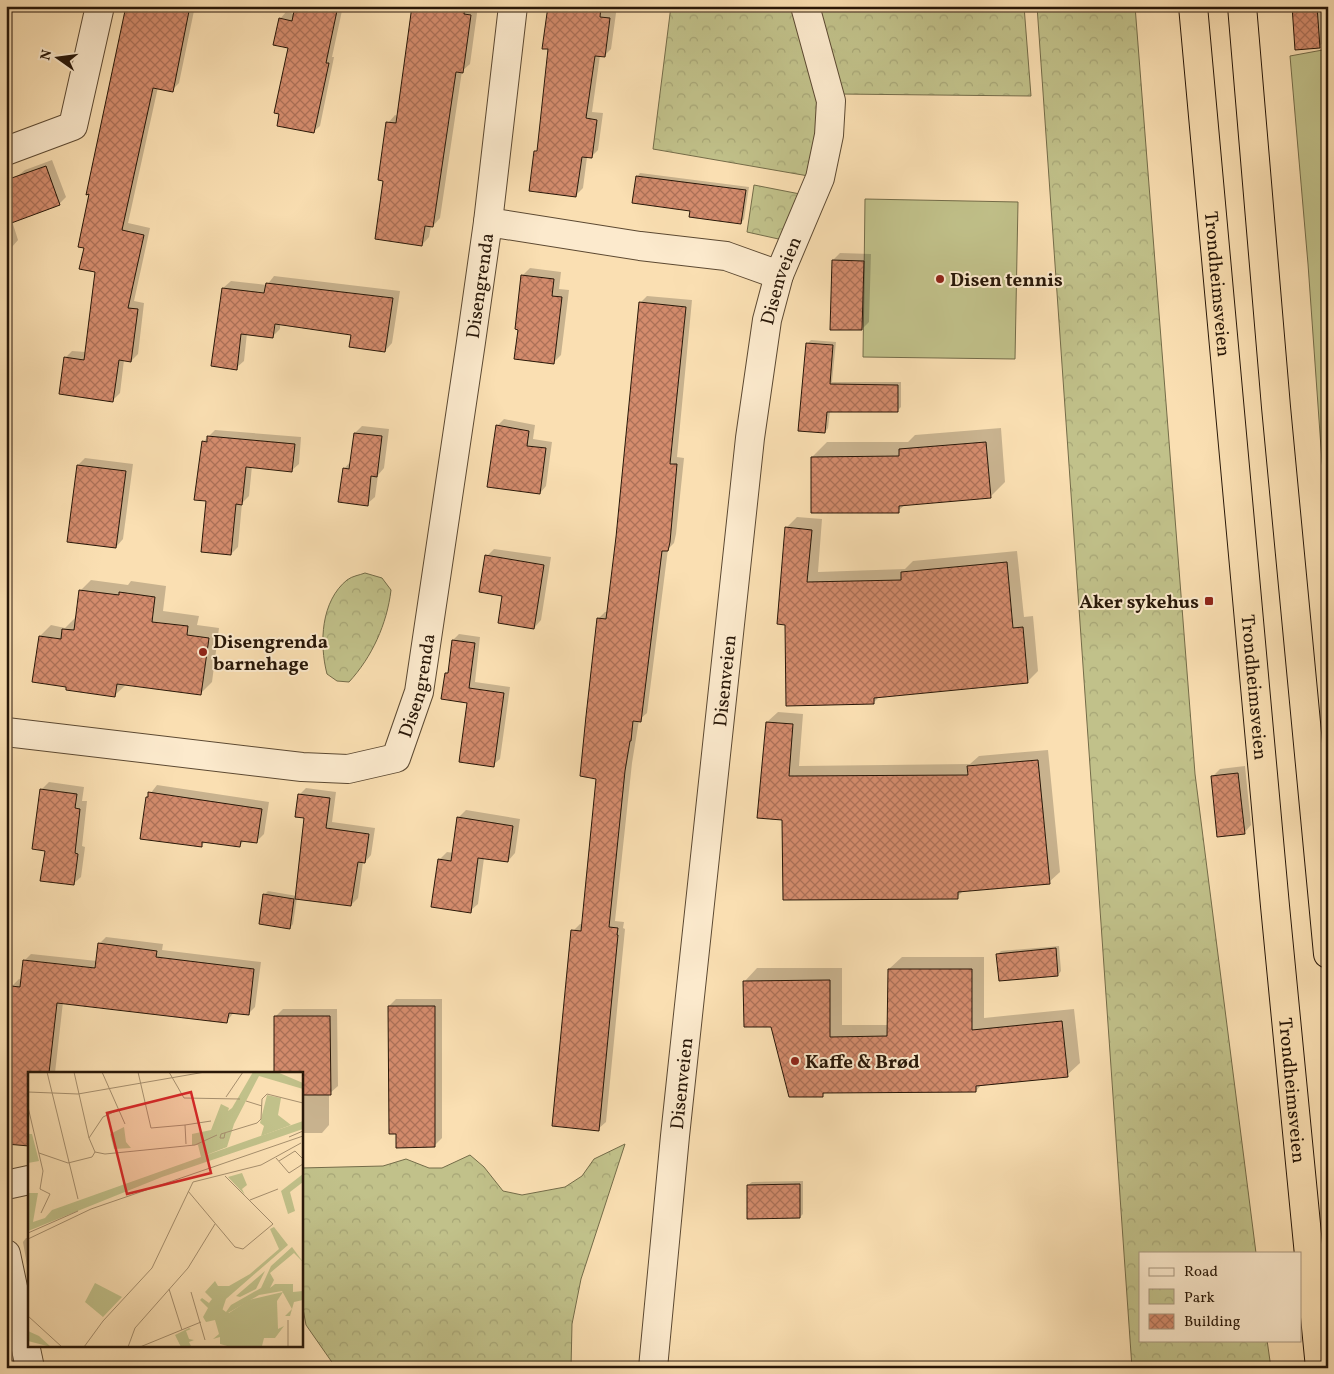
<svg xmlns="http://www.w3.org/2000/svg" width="1334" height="1374" font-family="Vollkorn,serif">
<defs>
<pattern id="park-crowns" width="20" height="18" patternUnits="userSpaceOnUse" patternTransform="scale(1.25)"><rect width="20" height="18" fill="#c1c18a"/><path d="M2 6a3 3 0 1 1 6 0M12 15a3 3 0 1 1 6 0" fill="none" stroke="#a6a576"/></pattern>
<pattern id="building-cross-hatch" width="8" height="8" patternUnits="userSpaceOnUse" patternTransform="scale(1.25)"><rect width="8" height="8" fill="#d48c6d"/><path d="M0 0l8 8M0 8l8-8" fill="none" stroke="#ac7158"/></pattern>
</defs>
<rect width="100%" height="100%" fill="#fadfb2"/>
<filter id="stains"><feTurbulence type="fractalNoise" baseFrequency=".004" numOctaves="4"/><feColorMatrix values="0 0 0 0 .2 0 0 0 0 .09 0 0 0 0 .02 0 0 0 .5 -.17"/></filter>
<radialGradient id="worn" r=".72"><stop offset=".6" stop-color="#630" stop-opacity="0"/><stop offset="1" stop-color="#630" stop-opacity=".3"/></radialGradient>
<path fill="#c1c18a" stroke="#746c49" d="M1328,49V504L1322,462L1308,264L1290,56Z
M865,199L1018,202L1015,359L863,357Z"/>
<path fill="url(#park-crowns)" stroke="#746c49" d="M671,6H1024L1031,96L839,94L820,178L653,149Z
M1037,6H1135L1195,774L1256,1253H1140V1340H1267L1271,1368H1132Z
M754,185L800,194L783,240L747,232Z
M365,573L382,578L391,590C387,624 372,657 349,682L337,681L327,674C319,643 321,601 347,580C352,576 360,575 365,573Z
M625,1144L581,1279L572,1324L571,1368H336L306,1325L301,1298V1168L383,1166L406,1159L429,1168H442L470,1155L484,1167L503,1191L522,1195L565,1187L582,1176L594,1159Z"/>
<path fill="#0003" d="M127,6H195L179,83L172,90L158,87L128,223L150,228L134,301L144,303L138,354L131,361L124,360L120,393L113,400L65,358L72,351L86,352Z
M296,6H343L332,57H334L320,126L313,132L280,19L286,12L295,14Z
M413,6H478L470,64L462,71L440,218L433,226H431L429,237L422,245L385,180L388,123L395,115L398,116Z
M549,6H617L611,49L604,56L600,55L592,112L603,113L598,150L591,157H587L583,188L576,195L536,152L538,149L550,48Z
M1293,6H1328V31L1322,32L1323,43L1319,46Z
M52,160L66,197L59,204L12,221L18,240L12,247L6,249V185L25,170Z
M640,173L749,187L744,219L741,223L691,210L637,177Z
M840,253L871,254L869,322L862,329L833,260Z
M530,268L561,272L559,289L569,290L561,355L553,363L520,328L522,276Z
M274,276L400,291L392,343L385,351L352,333L280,324V329L272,337L247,333L244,361L236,368L213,365L223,288L231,281L267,285Z
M647,296L692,300L677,457L684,458L676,534L674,543L668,549L647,713L639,720L632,763L615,921L624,922L623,928L625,929L606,1122L598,1129L573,931L580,924H583L598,778V619L605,612H608L618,537L640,303Z
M811,340L836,342L832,382H901V407L897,411H830L828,428L825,432L808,343Z
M504,419L535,425L533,439L552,442L546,486L540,493L498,425Z
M362,426L389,429L384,468L378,475L375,497L367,504L344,469L351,461L355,433Z
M1001,428L1005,482L990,497L906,504L898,511L812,457L827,442H908L915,435Z
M215,430L301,437L299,464L292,470L252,466L249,496L242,503L238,547L231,554L208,500L203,442Z
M85,458L133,464L123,539L116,547L78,465Z
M797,517L822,519L818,572L905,569L913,561L1017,551L1024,617L1033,616L1038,671L1027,682L880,696L873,703L787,704L786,528Z
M494,549L551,557L541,620L534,628L503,595L487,556Z
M91,580L128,585L131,581L166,586L163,611L199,616L197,625L219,628L212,682L201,693L127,684L115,695L40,636L51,625L65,628L75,618L76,619L80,591Z
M459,634L480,637L475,682L510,687L500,759L493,765L468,702L446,674L449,671L453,640Z
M778,712L803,714L799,766L970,764L979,756L1048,750L1060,872L1049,882L964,890L957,897L783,819L767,722Z
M1245,766L1251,825L1244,833L1213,776L1220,769Z
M49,782L84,787L82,801H87L82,846L85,847L81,877L73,884L46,850L41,790Z
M157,785L269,802L264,834L256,842L245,840L240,845L206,841L201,846L147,798Z
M306,788L336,792L332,822L375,828L371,855L365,862H363L358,898L351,905L297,898L293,924L290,928L264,895L268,891L297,896L306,817L299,795Z
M466,810L520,819L515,853L508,861L484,858L478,904L470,911L439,860L447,852L454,853L458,818Z
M106,937L163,944L162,950L261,962L255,1007L248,1014L234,1012L227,1021L63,1002L55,1073H29L12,986L19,979L22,980L24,961L31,954L97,961L99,944Z
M1059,946L1061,971L1058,975L998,954L1001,951Z
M902,957H984V1018L1074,1009L1080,1063L1067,1075L982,1084L976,1091L826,1092L822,1096L772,1026L745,981L757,968H842V1025H889V969Z
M396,999H442V1138L434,1146L389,1006Z
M283,1009H337L338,1086L329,1094V1125L322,1133H301V1073L275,1017Z
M803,1181V1214L800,1217L748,1185L752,1182Z
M26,1238H29V1277L23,1242Z"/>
<path fill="url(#building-cross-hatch)" stroke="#281708" d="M126,6H190L173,92L153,88L122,230L144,235L128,308L138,309L131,362L119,360L113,402L59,394L64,357L84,360L95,272L79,269L84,248L78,247L89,194L86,195Z
M295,6H338L326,63H329L314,133L277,126L279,114L274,113L288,48L273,45L279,18L292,21Z
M412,6H465L464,14L471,15L463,73L456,72L433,227L425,226L422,246L375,239L383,181L378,180L386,122L396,123Z
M548,6H601L600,17L610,18L605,57L595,56L586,118L597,120L592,158L582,157L576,197L529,191L534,151H537L548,49H542Z
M1292,6H1317L1320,48L1295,50Z
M46,166L60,205L6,225V180Z
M636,176L746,190L741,224L689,217L690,211L632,203Z
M832,260L864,261L862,330H830Z
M521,275L554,279L552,296L562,297L554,364L514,359L518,330L515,329Z
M266,283L393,298L385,352L349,347L351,335L275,324L273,338L241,334L237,370L211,366L222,288L264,293Z
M639,302L686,307L670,464H677L670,542L668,551H662L641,722L633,721L631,741H630L625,771L609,927L618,928L617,935H618L599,1131L552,1126L571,930L581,931L596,779L580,776L586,716L597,618L606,619L616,537Z
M806,343L833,345L830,384L898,385V412H827L825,433L798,431Z
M496,425L529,431L527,446L546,448L540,494L487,487Z
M354,433L382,436L377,477L371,476L368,506L338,502L343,468L349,469Z
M207,436L295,444L292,472L246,467L242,505L236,504L231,555L201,552L206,501L194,500L202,441L207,442Z
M986,442L991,498L899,506V513H811V457L899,456V449Z
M77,465L126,471L116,548L67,542Z
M785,527L812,530L807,582L901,580V572L1007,562L1013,628L1023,627L1028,683L874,698V704L786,706L785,625L777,624Z
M485,555L544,565L534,629L498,623L502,596L479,592Z
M79,590L119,595V592L155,597L152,622L188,626L187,635L209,638L201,695L117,684L115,697L66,690V687L32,682L39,636L61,639L62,629L74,630Z
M452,640L475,643L469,688L504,693L494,767L459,762L467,703L441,699L445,673H448Z
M766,722L793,724L789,776L968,775L967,766L1038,760L1050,884L958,892V899L783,900L782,820L757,818Z
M1238,773L1245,834L1217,837L1211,776Z
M40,789L77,794L75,808L80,809L75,853L78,854L74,885L40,881L45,851L32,849Z
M148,792L262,809L257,843L241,841L240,847L202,842V847L140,839L146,797H148Z
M298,794L330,798L326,828L369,834L365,863L358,862L351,906L295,899L304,818L295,817Z
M457,817L513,826L508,862L478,858L471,913L431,907L438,859L451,861Z
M263,894L294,899L290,929L259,924Z
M98,943L157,951L156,957L254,969L249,1015L229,1013L227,1023L57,1003L49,1073H29V1146L6,1144V1026L11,986L20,987L23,960L95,968Z
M1056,948L1058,976L999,981L996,954Z
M888,969H972V1030L1062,1021L1068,1077L976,1086V1092L823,1093V1097H789L771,1027H744L743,981L830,980V1037L887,1036Z
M388,1006H435V1147L396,1148V1134H389Z
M274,1016H330L331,1095H301V1073H274Z
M800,1184V1218L747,1219V1185Z"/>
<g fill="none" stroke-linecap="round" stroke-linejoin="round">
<g stroke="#5c4932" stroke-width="30">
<g id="minor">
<path d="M6,151L73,126L100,6"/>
<path d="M488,222L513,6"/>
<path id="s1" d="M6,732L302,767L348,769L396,758L419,692L471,342L488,222L640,246L726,256L779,275"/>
<path d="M6,1185L29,1180"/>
<path d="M6,1254L30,1368"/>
<path id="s2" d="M653,1368L675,1136L750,438L767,320L779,275L820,178L829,135L831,101L805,6"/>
</g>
</g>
<g stroke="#281708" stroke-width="30">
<g id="trunk">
<path id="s3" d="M1193,6L1275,906L1320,1368"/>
<path d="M1242,6L1276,407L1328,954"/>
</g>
</g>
<use href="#minor" stroke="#fceacd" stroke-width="28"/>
<use href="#trunk" stroke="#fadfb2" stroke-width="28"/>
</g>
<g fill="#8f2418" stroke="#fceacd" stroke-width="2">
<circle cx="940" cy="279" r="5"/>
<rect x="1204" y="596" width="10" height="10" rx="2.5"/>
<circle cx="203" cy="652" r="5"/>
<circle cx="795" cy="1061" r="5"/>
</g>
<g text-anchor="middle" stroke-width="4" stroke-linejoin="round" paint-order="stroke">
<g font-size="19" font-weight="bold" fill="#281708" stroke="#fceacd" text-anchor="start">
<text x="950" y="286">Disen tennis</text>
<text x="1199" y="608" text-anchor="end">Aker sykehus</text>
<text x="213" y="648">Disengrenda<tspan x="213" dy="22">barnehage</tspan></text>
<text x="805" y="1068">Kaffe &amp; Brød</text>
</g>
<g font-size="19" fill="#281708" stroke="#fceacd">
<text dy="7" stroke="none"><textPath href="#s2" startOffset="1096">Disenveien</textPath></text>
<text dy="7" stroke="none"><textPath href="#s3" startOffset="279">Trondheimsveien</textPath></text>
<text dy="7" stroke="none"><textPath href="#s1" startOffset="874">Disengrenda</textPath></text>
<text dy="7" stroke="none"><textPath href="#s2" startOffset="691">Disenveien</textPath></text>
<text dy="7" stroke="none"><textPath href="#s1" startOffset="469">Disengrenda</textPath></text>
<text dy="7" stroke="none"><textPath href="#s3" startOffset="684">Trondheimsveien</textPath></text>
<text dy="7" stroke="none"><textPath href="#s2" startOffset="286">Disenveien</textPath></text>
<text dy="7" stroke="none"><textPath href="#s3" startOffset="1089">Trondheimsveien</textPath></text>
</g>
</g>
<g transform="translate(28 1072)">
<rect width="275" height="275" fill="#fadfb2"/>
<path d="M239,23L253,26L250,43L263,53L233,64L236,54L232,51ZM4,62L11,89L0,91V62ZM275,102V110L262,120L267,139L260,142L253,119ZM264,175L275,190L266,181L242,201L246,208L242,216L247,212H265V220L275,219V228L266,230L262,244H257L264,237L254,219L231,223L200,241L194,240V234L196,229L194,237L198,240L203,233L233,216L243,194ZM237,199L228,217L212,225L208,224ZM67,211L94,225L75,245L57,230ZM161,256L163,257L158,259L161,267L166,268L161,270L163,274L153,275L147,263ZM0,259L11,264L23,275L0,269Z" fill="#c1c18a"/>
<path d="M225,0H249L275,11V17L231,4L206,52L199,75L173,85L275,49V57L134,105L0,159V121H10L5,150L17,146L24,138L173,85L170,73H164V62L183,58L193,32L201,36L200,39L204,36ZM96,55L98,70L103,76L86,77L82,62ZM214,101L219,113L214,117L217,123L200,105ZM246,155L260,173L198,227L194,239L201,241L221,228L255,220L249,229L250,257L256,254L247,266H236L234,274L203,275L192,272V265L185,267L191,262L187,248L178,250L175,245L180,236L172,228L174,226L181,231L184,227L177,220L187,209L190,214H201L222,202L251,177L242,157Z" fill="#c1c18a"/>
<path fill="none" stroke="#a68f6e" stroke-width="1" d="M19,0L50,127M46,0L61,66L67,80M74,0L97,52M110,0L123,56L157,53L158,72M141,0L156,26L212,27M0,20L50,22L177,0M198,25L215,0M218,29L234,34M0,35L15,99L12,117L22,122L13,141M157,53L183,49M197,61L196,66H192L193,62L229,51L233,47L234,27L239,22L275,31M261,65L275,59M61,66L75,45L90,38M67,80L77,82L167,73L189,63M11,81L40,91L64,85L67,80M248,86L261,101L275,92M251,89L267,79L275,87M160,119L207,175L215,177L245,152L197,104M222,128L250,117M0,161L50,139M0,167L63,137L275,64M141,217L154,258M163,220L177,268M0,244L34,275M56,275L75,249L124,196L165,110L233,93L273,71M100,275L107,256L160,196L187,152M112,275L173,250M260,275V248"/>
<path fill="#d62828" fill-opacity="0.15" stroke="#d62828" stroke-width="2.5" d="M163,20L183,101L99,122L79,41Z"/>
<rect width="275" height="275" fill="none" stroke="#281708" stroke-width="2.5"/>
</g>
<rect width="1334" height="1374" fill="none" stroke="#fadfb2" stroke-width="25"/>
<rect x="8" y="8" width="1319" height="1359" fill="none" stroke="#281708" stroke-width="2.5"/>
<rect x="12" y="12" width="1309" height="1349" fill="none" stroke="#281708"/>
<rect x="1139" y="1252" width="162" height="90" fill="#fceacd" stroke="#a7967e"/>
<rect x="1149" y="1268" width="25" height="8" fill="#fceacd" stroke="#a7967e"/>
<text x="1184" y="1276" font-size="15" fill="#281708">Road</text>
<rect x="1149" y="1289" width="25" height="15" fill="url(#park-crowns)" stroke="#a7967e"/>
<text x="1184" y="1302" font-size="15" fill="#281708">Park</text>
<rect x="1149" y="1314" width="25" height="15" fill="url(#building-cross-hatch)" stroke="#a7967e"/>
<text x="1184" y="1326" font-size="15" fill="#281708">Building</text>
<g transform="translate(58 58) rotate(284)" stroke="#fceacd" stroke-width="4" paint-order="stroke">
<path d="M0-4L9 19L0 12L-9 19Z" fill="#281708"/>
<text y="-8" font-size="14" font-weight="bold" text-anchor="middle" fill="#281708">N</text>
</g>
<rect width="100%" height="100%" filter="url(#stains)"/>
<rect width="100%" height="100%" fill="url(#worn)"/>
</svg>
